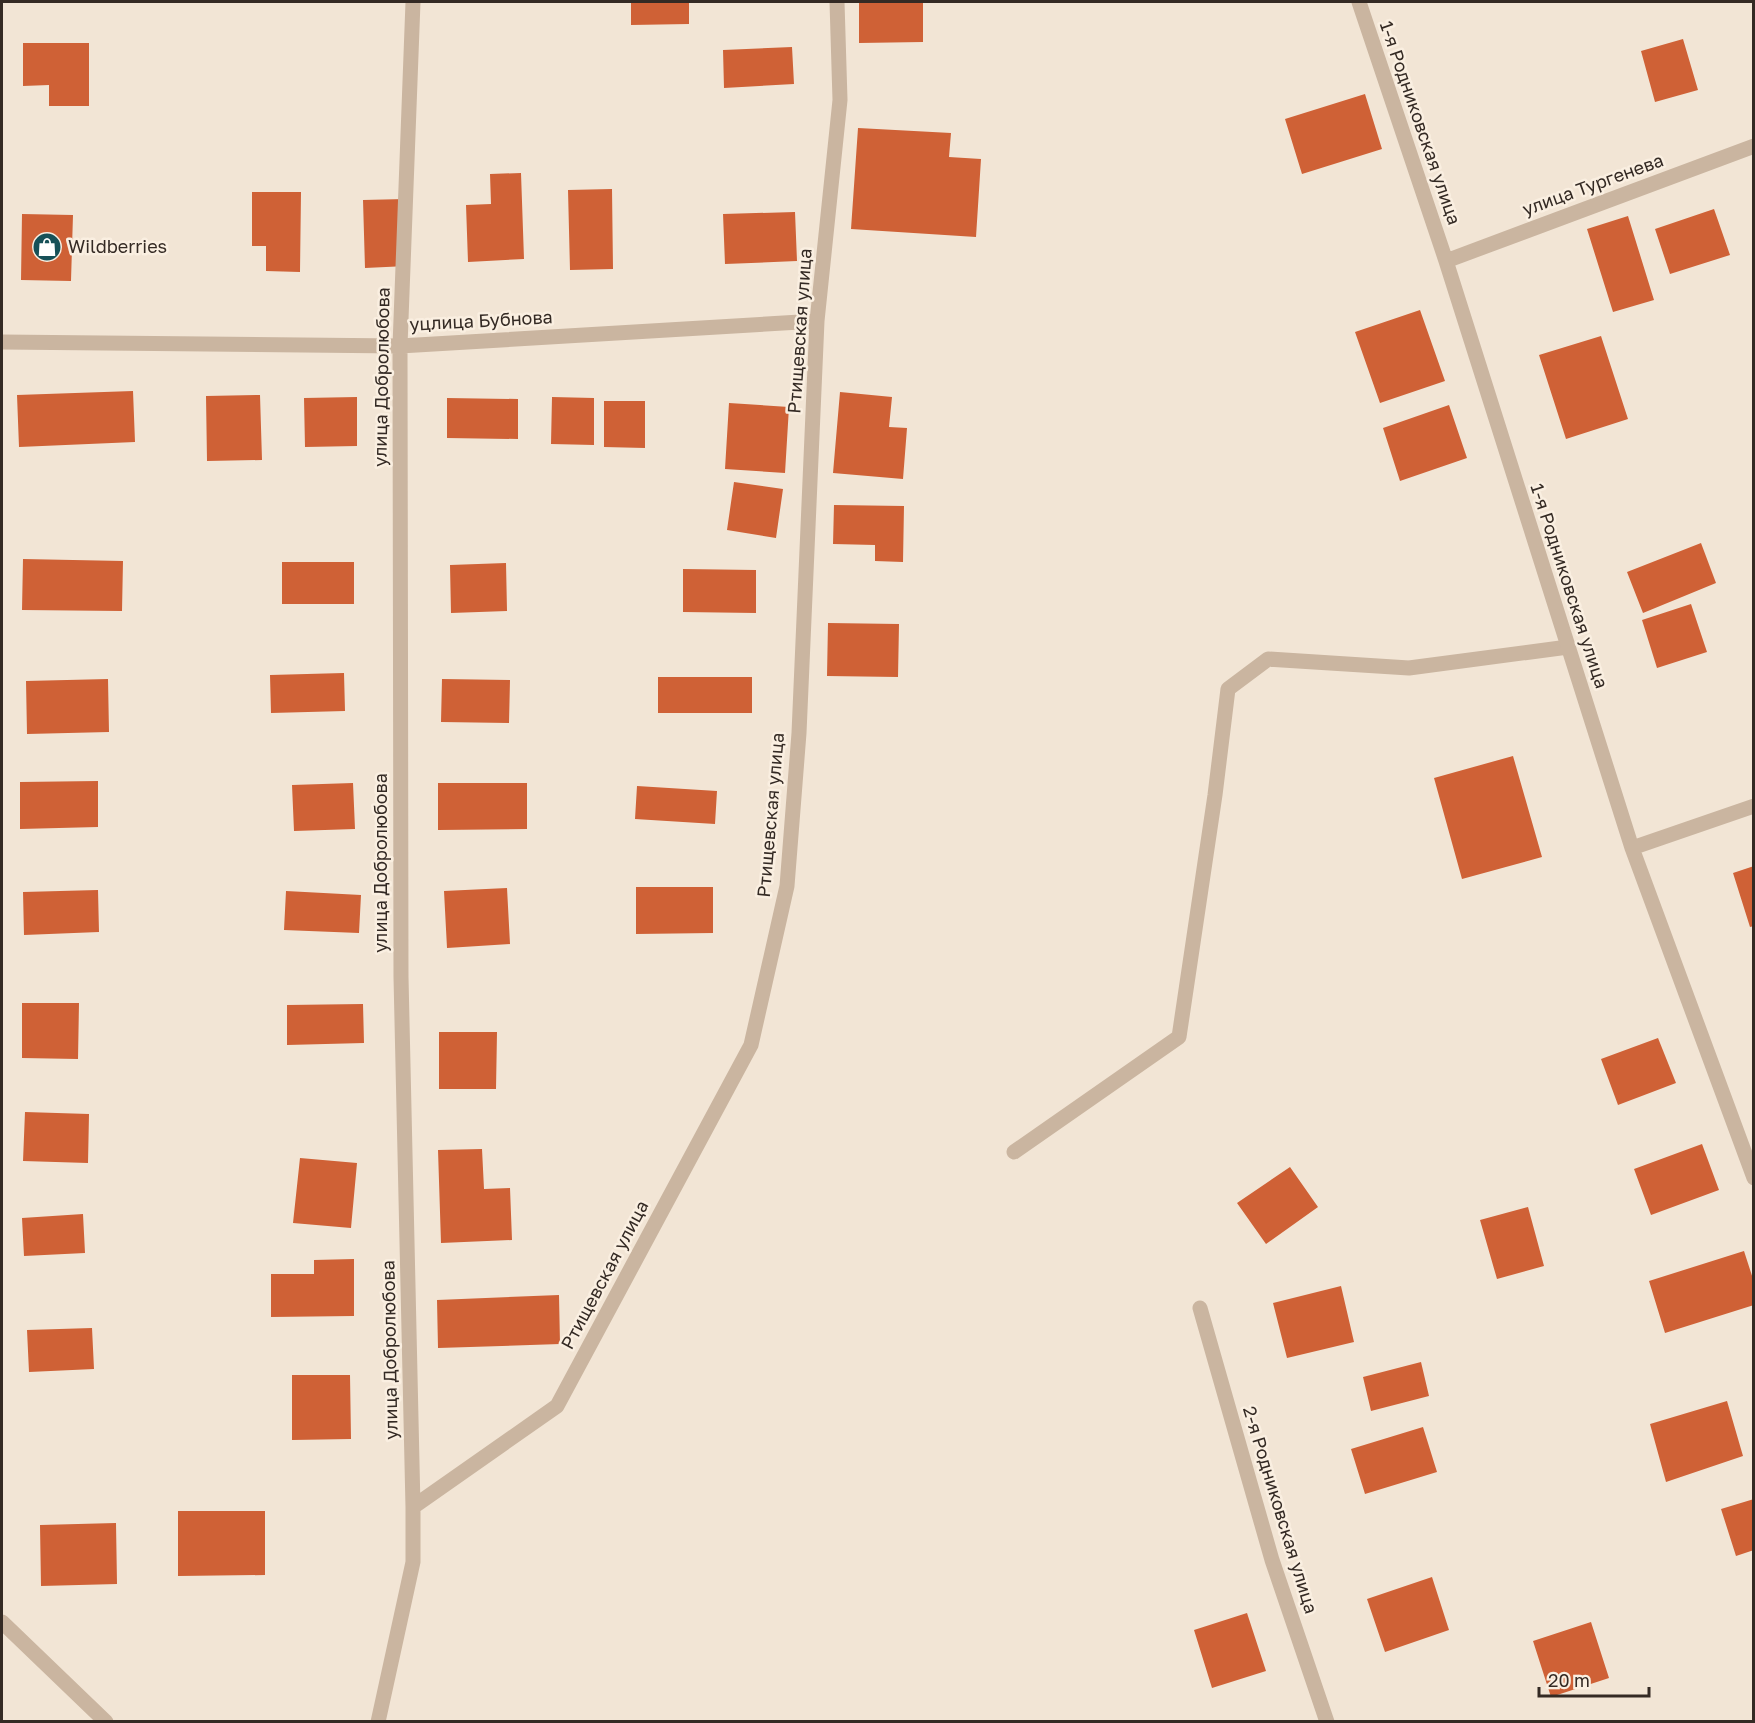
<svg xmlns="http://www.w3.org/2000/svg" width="1755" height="1723" font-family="'Golos Text',sans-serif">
<rect width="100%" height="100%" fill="#f2e5d5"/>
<path fill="#cf6136" d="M631,2H689V24L631,25Z
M859,2H923V42L859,43Z
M1683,39L1698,90L1655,102L1641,51Z
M23,43H89V106H49V85L23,86Z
M792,47L794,84L724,88L723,50Z
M1365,94L1382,149L1302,174L1285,119Z
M858,128L951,133L949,157L981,159L976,237L851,229Z
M521,173L524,259L468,262L466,205L491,204L490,174Z
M612,189L613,269L570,270L568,190Z
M252,192H301L300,272L266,271V246H252Z
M405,199L407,266L365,268L363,200Z
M1714,209L1730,255L1670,274L1655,229Z
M795,212L797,261L725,264L723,214Z
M22,214L73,215L71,281L21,280Z
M1628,216L1654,300L1613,312L1587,229Z
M1420,310L1445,381L1380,403L1355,332Z
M1601,336L1628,419L1566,439L1539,355Z
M133,391L135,442L19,447L17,395Z
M840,392L892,397L889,427L907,428L903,479L833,473Z
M260,395L262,460L207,461L206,396Z
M357,397V446L305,447L304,398Z
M552,397L594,398V445L551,444Z
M447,398L518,399V439L447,438Z
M604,401H645V448L604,447Z
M729,403L789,407L785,473L725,469Z
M1449,405L1467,458L1400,481L1383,428Z
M734,482L783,489L776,538L727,530Z
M834,505L904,506L903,562L875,561V545L833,544Z
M1701,543L1716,583L1643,613L1627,572Z
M23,559L123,561L122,611L22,610Z
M282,562H354V604H282Z
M506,563L507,611L451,613L450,565Z
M683,569L756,570V613L683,612Z
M1691,604L1707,652L1657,668L1642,620Z
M828,623L899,624L898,677L827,676Z
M344,673L345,711L271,713L270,675Z
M658,677H752V713H658Z
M108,679L109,732L27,734L26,681Z
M442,679L510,680L509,723L441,722Z
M1513,756L1542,857L1462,879L1434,778Z
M98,781V827L20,829V782Z
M353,783L355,829L294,831L292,785Z
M438,783H527V829L438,830Z
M637,786L717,791L715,824L635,819Z
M1754,866V926L1750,927L1733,873Z
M636,887H713V933L636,934Z
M507,888L510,944L447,948L444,891Z
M98,890L99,932L24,935L23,892Z
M286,891L361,895L359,933L284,930Z
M22,1003H79L78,1059L22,1058Z
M363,1004L364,1043L287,1045V1005Z
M439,1032H497L496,1089H439Z
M1658,1038L1676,1083L1618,1105L1601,1059Z
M25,1112L89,1114L88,1163L23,1161Z
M1702,1144L1719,1190L1651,1215L1634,1169Z
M482,1149L484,1189L510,1188L512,1240L441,1243L438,1150Z
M300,1158L357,1163L351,1228L293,1223Z
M1290,1167L1318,1207L1266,1244L1237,1203Z
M1528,1207L1544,1266L1497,1279L1480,1220Z
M83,1214L85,1253L24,1256L22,1218Z
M1744,1251L1754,1282V1305L1665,1333L1649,1281Z
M354,1259V1316L271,1317V1274H314V1260Z
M1341,1286L1354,1342L1287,1358L1273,1303Z
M559,1295L560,1344L438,1348L437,1300Z
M92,1328L94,1369L29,1372L27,1330Z
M1421,1362L1429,1396L1371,1411L1363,1377Z
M292,1375H350L351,1439L292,1440Z
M1727,1401L1743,1456L1666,1482L1650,1424Z
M1423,1427L1437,1472L1365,1494L1351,1449Z
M1754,1499V1550L1736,1556L1721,1509Z
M178,1511H265V1575L178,1576Z
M116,1523L117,1584L41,1586L40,1525Z
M1432,1577L1449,1630L1385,1652L1367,1599Z
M1247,1613L1266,1671L1212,1688L1194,1630Z
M1591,1622L1609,1678L1551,1697L1533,1641Z"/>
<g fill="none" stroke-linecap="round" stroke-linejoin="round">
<path stroke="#cab5a0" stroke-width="15" d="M1014,1152L1179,1037L1215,795L1228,689L1268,659L1409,668L1568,647"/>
<path stroke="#cab5a0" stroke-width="15" d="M1359,2L1446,261L1632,848L1754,1178
M1446,261L1754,146
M2,342L400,346L817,321
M1632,848L1754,806
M1200,1308L1272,1560L1327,1722
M413,1507L557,1406L751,1045L787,886L799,733L817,321L840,100L837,2
M2,1622L106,1722
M378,1722L413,1562V1507L401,977L400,346L413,2"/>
</g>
<defs>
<g id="shop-disc" transform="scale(1.5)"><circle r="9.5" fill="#175158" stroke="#faefe1"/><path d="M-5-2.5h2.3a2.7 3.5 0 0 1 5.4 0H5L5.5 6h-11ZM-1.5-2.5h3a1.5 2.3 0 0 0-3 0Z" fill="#fff"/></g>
</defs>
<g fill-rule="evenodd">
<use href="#shop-disc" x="47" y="247"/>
</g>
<g text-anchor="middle" stroke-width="5" stroke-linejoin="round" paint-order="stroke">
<g font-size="18" fill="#342a24" stroke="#faefe1">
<text transform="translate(1420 123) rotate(71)" y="6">1-я Родниковская улица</text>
<text transform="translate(1593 185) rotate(-20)" y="6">улица Тургенева</text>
<text transform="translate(481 321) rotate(-3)" y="6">уцлица Бубнова</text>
<text transform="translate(800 331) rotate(-86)" y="6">Ртищевская улица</text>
<text transform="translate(382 377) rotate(-89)" y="6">улица Добролюбова</text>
<text transform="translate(1569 586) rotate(72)" y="6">1-я Родниковская улица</text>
<text transform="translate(771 815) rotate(-85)" y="6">Ртищевская улица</text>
<text transform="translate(381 863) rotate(-90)" y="6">улица Добролюбова</text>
<text transform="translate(605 1275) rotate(-62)" y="6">Ртищевская улица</text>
<text transform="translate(390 1350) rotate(-91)" y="6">улица Добролюбова</text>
<text transform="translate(1280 1510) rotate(73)" y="6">2-я Родниковская улица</text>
</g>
<g font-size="18" fill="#342a24" stroke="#faefe1" text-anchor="start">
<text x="68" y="253">Wildberries</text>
</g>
</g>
<rect width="1755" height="1723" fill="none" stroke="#342a24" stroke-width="6"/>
<path d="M1539 1687v9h110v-9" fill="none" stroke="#342a24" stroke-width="3"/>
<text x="1548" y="1687" font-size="18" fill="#342a24" stroke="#faefe1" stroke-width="4.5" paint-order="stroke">20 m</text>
</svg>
